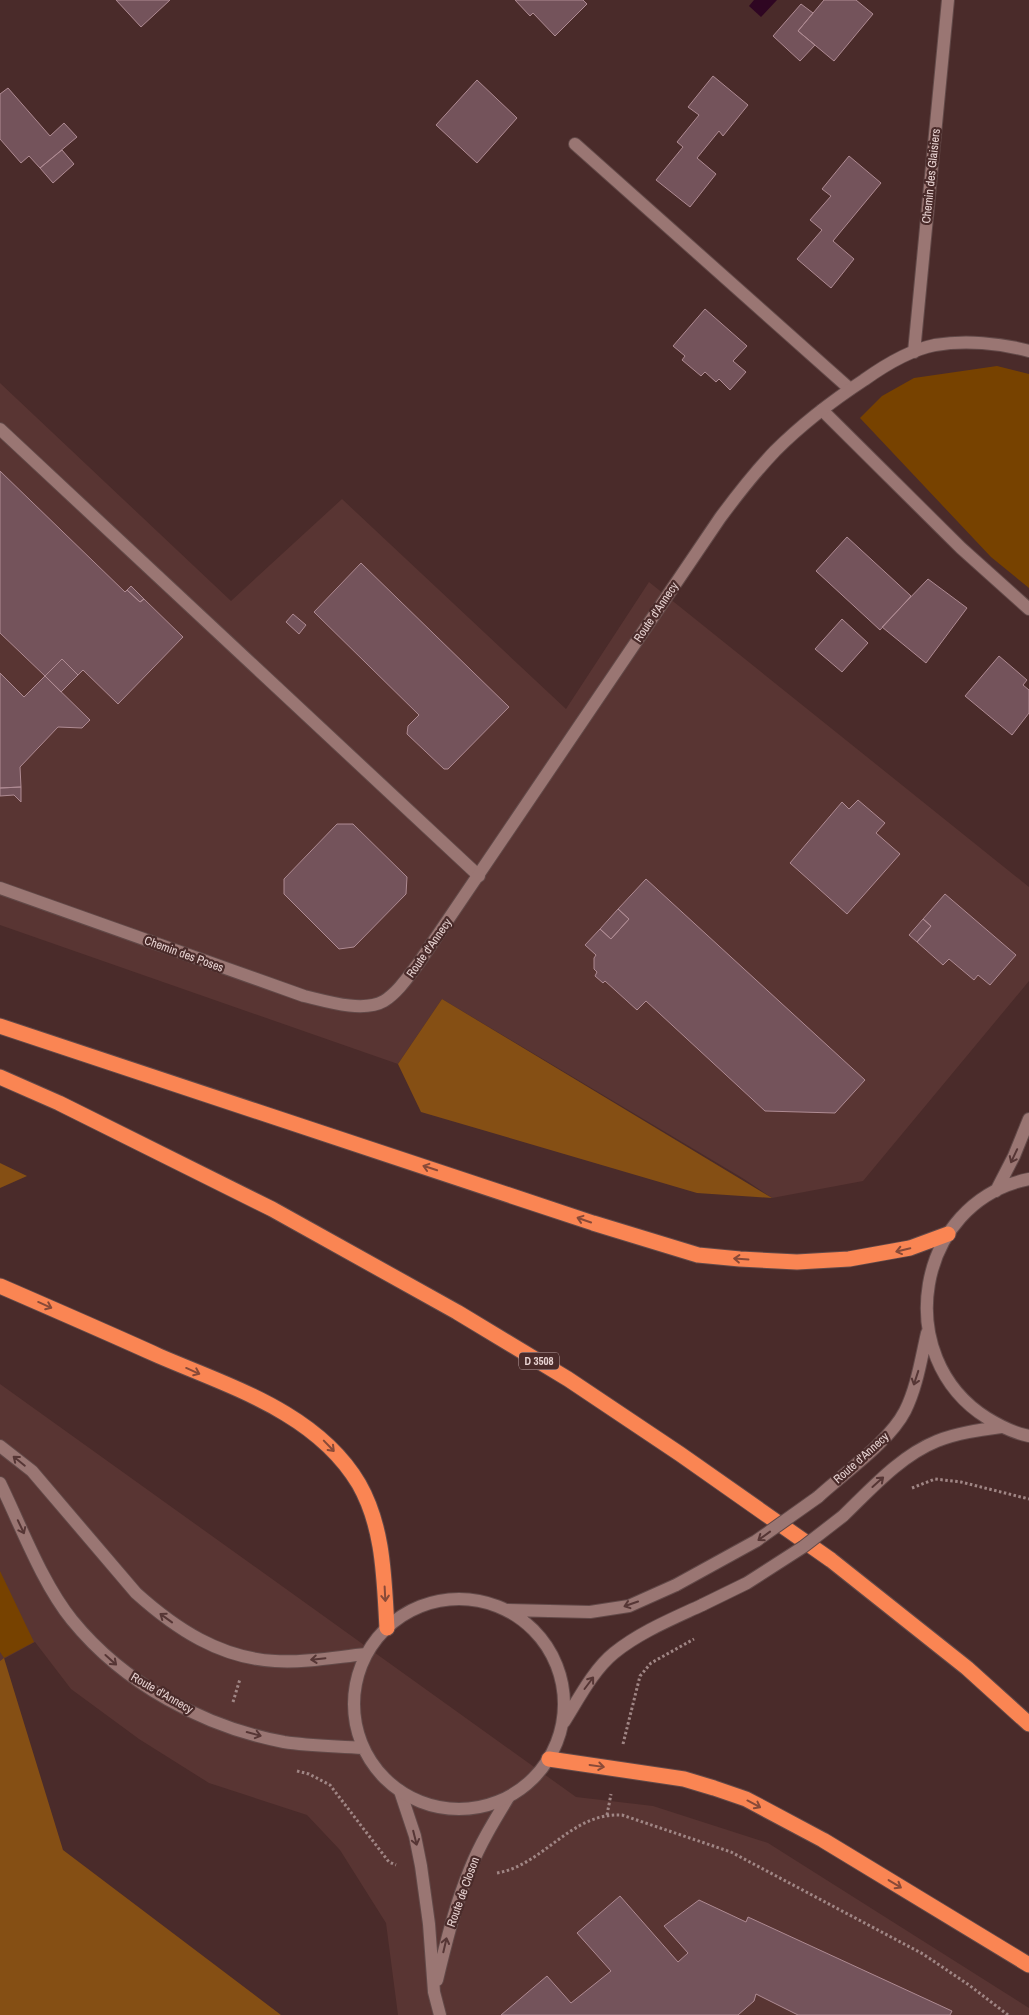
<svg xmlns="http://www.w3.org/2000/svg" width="1029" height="2015" font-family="'Archivo Narrow',sans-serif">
<rect width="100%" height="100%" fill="#4a2b2a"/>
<path fill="#593533" d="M0,383L231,601L342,499L566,709L649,582L1029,887V981L863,1181L772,1198L744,1179L442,999L398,1064L0,925Z
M0,1384L576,1797L653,1806L768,1843L1029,2008V2015H398L386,1923L340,1850L307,1815L209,1783L139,1739L71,1689L35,1642L0,1661Z"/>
<path fill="#774200" d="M997,366L1029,374V588L991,557L860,418L882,396L914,378Z
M0,1571L34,1642L4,1658L0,1652Z"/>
<path fill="#854f14" d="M442,999L772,1198L697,1193L421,1112L398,1064Z
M0,1163L27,1176L0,1188Z
M4,1658L63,1850L281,2015H0V1661Z"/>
<path fill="#2f0622" d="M754,0H777L761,17L749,6Z"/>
<path fill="#74535b" stroke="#af8b93" d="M116,0H170L141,27Z
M515,0H583L587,4L555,36L533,13L530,16Z
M824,0H856L873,14L834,61L798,31Z
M801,4L813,13L798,31L815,45L800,61L773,36Z
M713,76L748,105L723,136L719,131L697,158L716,174L690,207L656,180L683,147L677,142L699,115L688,107Z
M477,80L517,118L477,163L436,125Z
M8,88L50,136L64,123L77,137L40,168L29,156L21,163L0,139V94Z
M62,150L74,164L53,183L40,168Z
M849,156L881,183L833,241L854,259L831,288L797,259L822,230L810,220L831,196L822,189Z
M705,309L747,346L733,361L746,372L730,390L719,379L716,382L705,372L701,376L682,360L685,356L673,346Z
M0,471L125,592L127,590L140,602L144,599L183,637L118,704L83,670L78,675L62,659L45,676L0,633Z
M847,537L911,596L880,630L816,571Z
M361,563L509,707L448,769H444L407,734L408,726L419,715L314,612Z
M928,579L967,608L926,663L882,627Z
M131,586L144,599L140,602L127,590Z
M293,614L306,625L299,634L286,622Z
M842,619L868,643L842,672L815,649Z
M999,656L1027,680L1023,685L1029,690V713L1012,735L965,696Z
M62,659L78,675L61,692L45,676Z
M0,673L24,697L45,676L90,720L82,728L58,727L20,767L21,787L0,788Z
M21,787V802L14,795L0,796V788Z
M858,800L885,823L876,833L900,854L847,914L790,863L842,802L849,809Z
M337,824H353L407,877L406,894L354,947L339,949L284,894V879Z
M646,879L865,1080L835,1113L765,1111L646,1001L637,1010L605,981L603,983L595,976L597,972L594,969V958L596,955L585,945L600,929L611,939L629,919L618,909Z
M945,894L1016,955L990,985L978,975L974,980L949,959L943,965L917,942L931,926L923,919Z
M618,909L629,919L611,939L600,929Z
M923,919L931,926L917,942L909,935Z
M620,1896L678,1962L688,1953L664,1926L699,1900L746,1922L748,1917L952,2011L950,2015H798L756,1994L754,2001L738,2015H501L547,1976L571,2003L611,1971L577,1933Z"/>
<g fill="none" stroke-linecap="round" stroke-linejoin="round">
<g stroke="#624948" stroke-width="14">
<path id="lane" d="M575,144L850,389
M822,410L961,548L1029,609
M0,429L479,876"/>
</g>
<g stroke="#624948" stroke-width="14">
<path id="street" d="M914,352L948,0
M0,888L304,996C325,1001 363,1013 384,1001C398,992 408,977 418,964L720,518C737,495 755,472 775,451C802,424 832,401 864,380C885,365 909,350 935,345C965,340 1000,343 1029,351
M400,1791L415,1836L421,1866L429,1924L434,1992L440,2015
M437,1980C446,1943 455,1905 470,1869C480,1844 494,1821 508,1798"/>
</g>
<g stroke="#624948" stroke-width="14">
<path id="secondary" d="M1029,1179C915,1202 890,1357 987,1418C1000,1426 1014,1433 1029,1436
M996,1191L1014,1156L1029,1119
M0,1446L32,1471L136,1593C176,1629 220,1658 275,1661C305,1663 336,1657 366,1654
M0,1483C21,1526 42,1583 72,1620C124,1684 204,1727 284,1742C310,1746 337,1746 363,1748
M818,1497C844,1473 889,1442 905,1411C917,1387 921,1359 927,1333
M843,1516C871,1489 900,1456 937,1441C957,1433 979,1430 1001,1427
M354 1704a105 105 0 1 1 210 0a105 105 0 1 1-210 0Z
M507,1610L590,1612L629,1606L676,1585
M564,1722C578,1700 593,1670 614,1653C640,1632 672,1619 702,1605"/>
</g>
<g stroke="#624948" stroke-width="17">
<path id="highway" d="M0,1026L593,1223L698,1255L740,1259L797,1262L849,1259L910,1248L948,1234
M0,1077L59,1103L272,1209L457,1312L568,1379L680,1454L831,1560L967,1668L1029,1724
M0,1286C53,1309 106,1332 159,1356C231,1387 317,1413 359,1484C384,1528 384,1579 387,1628
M549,1759L684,1779L714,1788L746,1799L823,1840L1029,1965"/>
</g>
<path stroke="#a08685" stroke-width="3" stroke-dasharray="2.5 2.5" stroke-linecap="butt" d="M912,1488L935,1479L961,1482L1029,1499
M233,1702L240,1679
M623,1744L640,1676L651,1663L694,1639
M297,1771L309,1774L330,1785L389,1862L396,1865
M607,1815L611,1794
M497,1873C544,1865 571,1812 622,1815L731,1852L923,1954L969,1985L1008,2015"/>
<use href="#lane" stroke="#9a7673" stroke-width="12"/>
<use href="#street" stroke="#9a7673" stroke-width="12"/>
<use href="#secondary" stroke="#9a7673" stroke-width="12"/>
<use href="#highway" stroke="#fa8553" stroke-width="15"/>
<g stroke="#624948" stroke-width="14" stroke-linecap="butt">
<path id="secondary-bridge" d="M676,1585L756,1541L818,1497
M702,1605L747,1583L803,1547L843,1516"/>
</g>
<use href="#secondary-bridge" stroke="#9a7673" stroke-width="12"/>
</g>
<defs><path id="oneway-shaft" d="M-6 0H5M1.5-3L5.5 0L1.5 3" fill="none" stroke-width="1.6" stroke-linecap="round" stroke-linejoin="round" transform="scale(1.25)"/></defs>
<g stroke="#563635">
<use href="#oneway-shaft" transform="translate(1014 1156) rotate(115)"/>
<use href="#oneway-shaft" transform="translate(916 1378) rotate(108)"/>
<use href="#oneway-shaft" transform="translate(19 1461) rotate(-141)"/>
<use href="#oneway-shaft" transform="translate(878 1482) rotate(-42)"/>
<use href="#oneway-shaft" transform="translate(21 1527) rotate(65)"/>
<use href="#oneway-shaft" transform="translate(764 1536) rotate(144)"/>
<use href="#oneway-shaft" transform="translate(631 1604) rotate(161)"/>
<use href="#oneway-shaft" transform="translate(166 1618) rotate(-144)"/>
<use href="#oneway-shaft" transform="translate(318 1659) rotate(174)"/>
<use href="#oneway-shaft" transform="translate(111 1660) rotate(42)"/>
<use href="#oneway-shaft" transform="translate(589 1683) rotate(-53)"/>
<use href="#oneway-shaft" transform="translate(254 1734) rotate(15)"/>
<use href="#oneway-shaft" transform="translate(415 1838) rotate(76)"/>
<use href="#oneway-shaft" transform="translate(445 1945) rotate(-77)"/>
</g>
<g stroke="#884a38">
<use href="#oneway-shaft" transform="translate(430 1168) rotate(-162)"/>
<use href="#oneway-shaft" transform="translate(584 1220) rotate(-161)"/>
<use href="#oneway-shaft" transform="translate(903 1250) rotate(167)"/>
<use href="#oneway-shaft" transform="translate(741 1259) rotate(-176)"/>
<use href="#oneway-shaft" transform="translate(45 1305) rotate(24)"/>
<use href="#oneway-shaft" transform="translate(193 1371) rotate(24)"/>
<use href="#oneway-shaft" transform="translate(329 1446) rotate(46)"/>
<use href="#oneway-shaft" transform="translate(385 1594) rotate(87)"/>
<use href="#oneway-shaft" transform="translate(597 1766) rotate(8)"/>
<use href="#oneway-shaft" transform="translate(754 1804) rotate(28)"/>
<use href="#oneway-shaft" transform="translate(895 1884) rotate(31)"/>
</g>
<g text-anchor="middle" stroke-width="4.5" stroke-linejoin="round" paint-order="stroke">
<rect fill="#4a2b2a" stroke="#b9a1a0" stroke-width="1" x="519" y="1352.5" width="40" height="17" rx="4"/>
<g font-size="11" font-weight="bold" fill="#e8d3d2">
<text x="539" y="1365">D 3508</text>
</g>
<g font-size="12" fill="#e8d3d2" stroke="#4a2b2a">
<text transform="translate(931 176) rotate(-84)" y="4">Chemin des Glaisiers</text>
<text transform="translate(656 612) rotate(-56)" y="4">Route d'Annecy</text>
<text transform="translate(429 948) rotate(-55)" y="4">Route d'Annecy</text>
<text transform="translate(184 954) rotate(20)" y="4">Chemin des Poses</text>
<text transform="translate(861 1458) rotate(-42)" y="4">Route d'Annecy</text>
<text transform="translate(162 1693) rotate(30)" y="4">Route d'Annecy</text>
<text transform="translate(463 1892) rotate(-70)" y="4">Route de Closon</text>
</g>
</g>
</svg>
